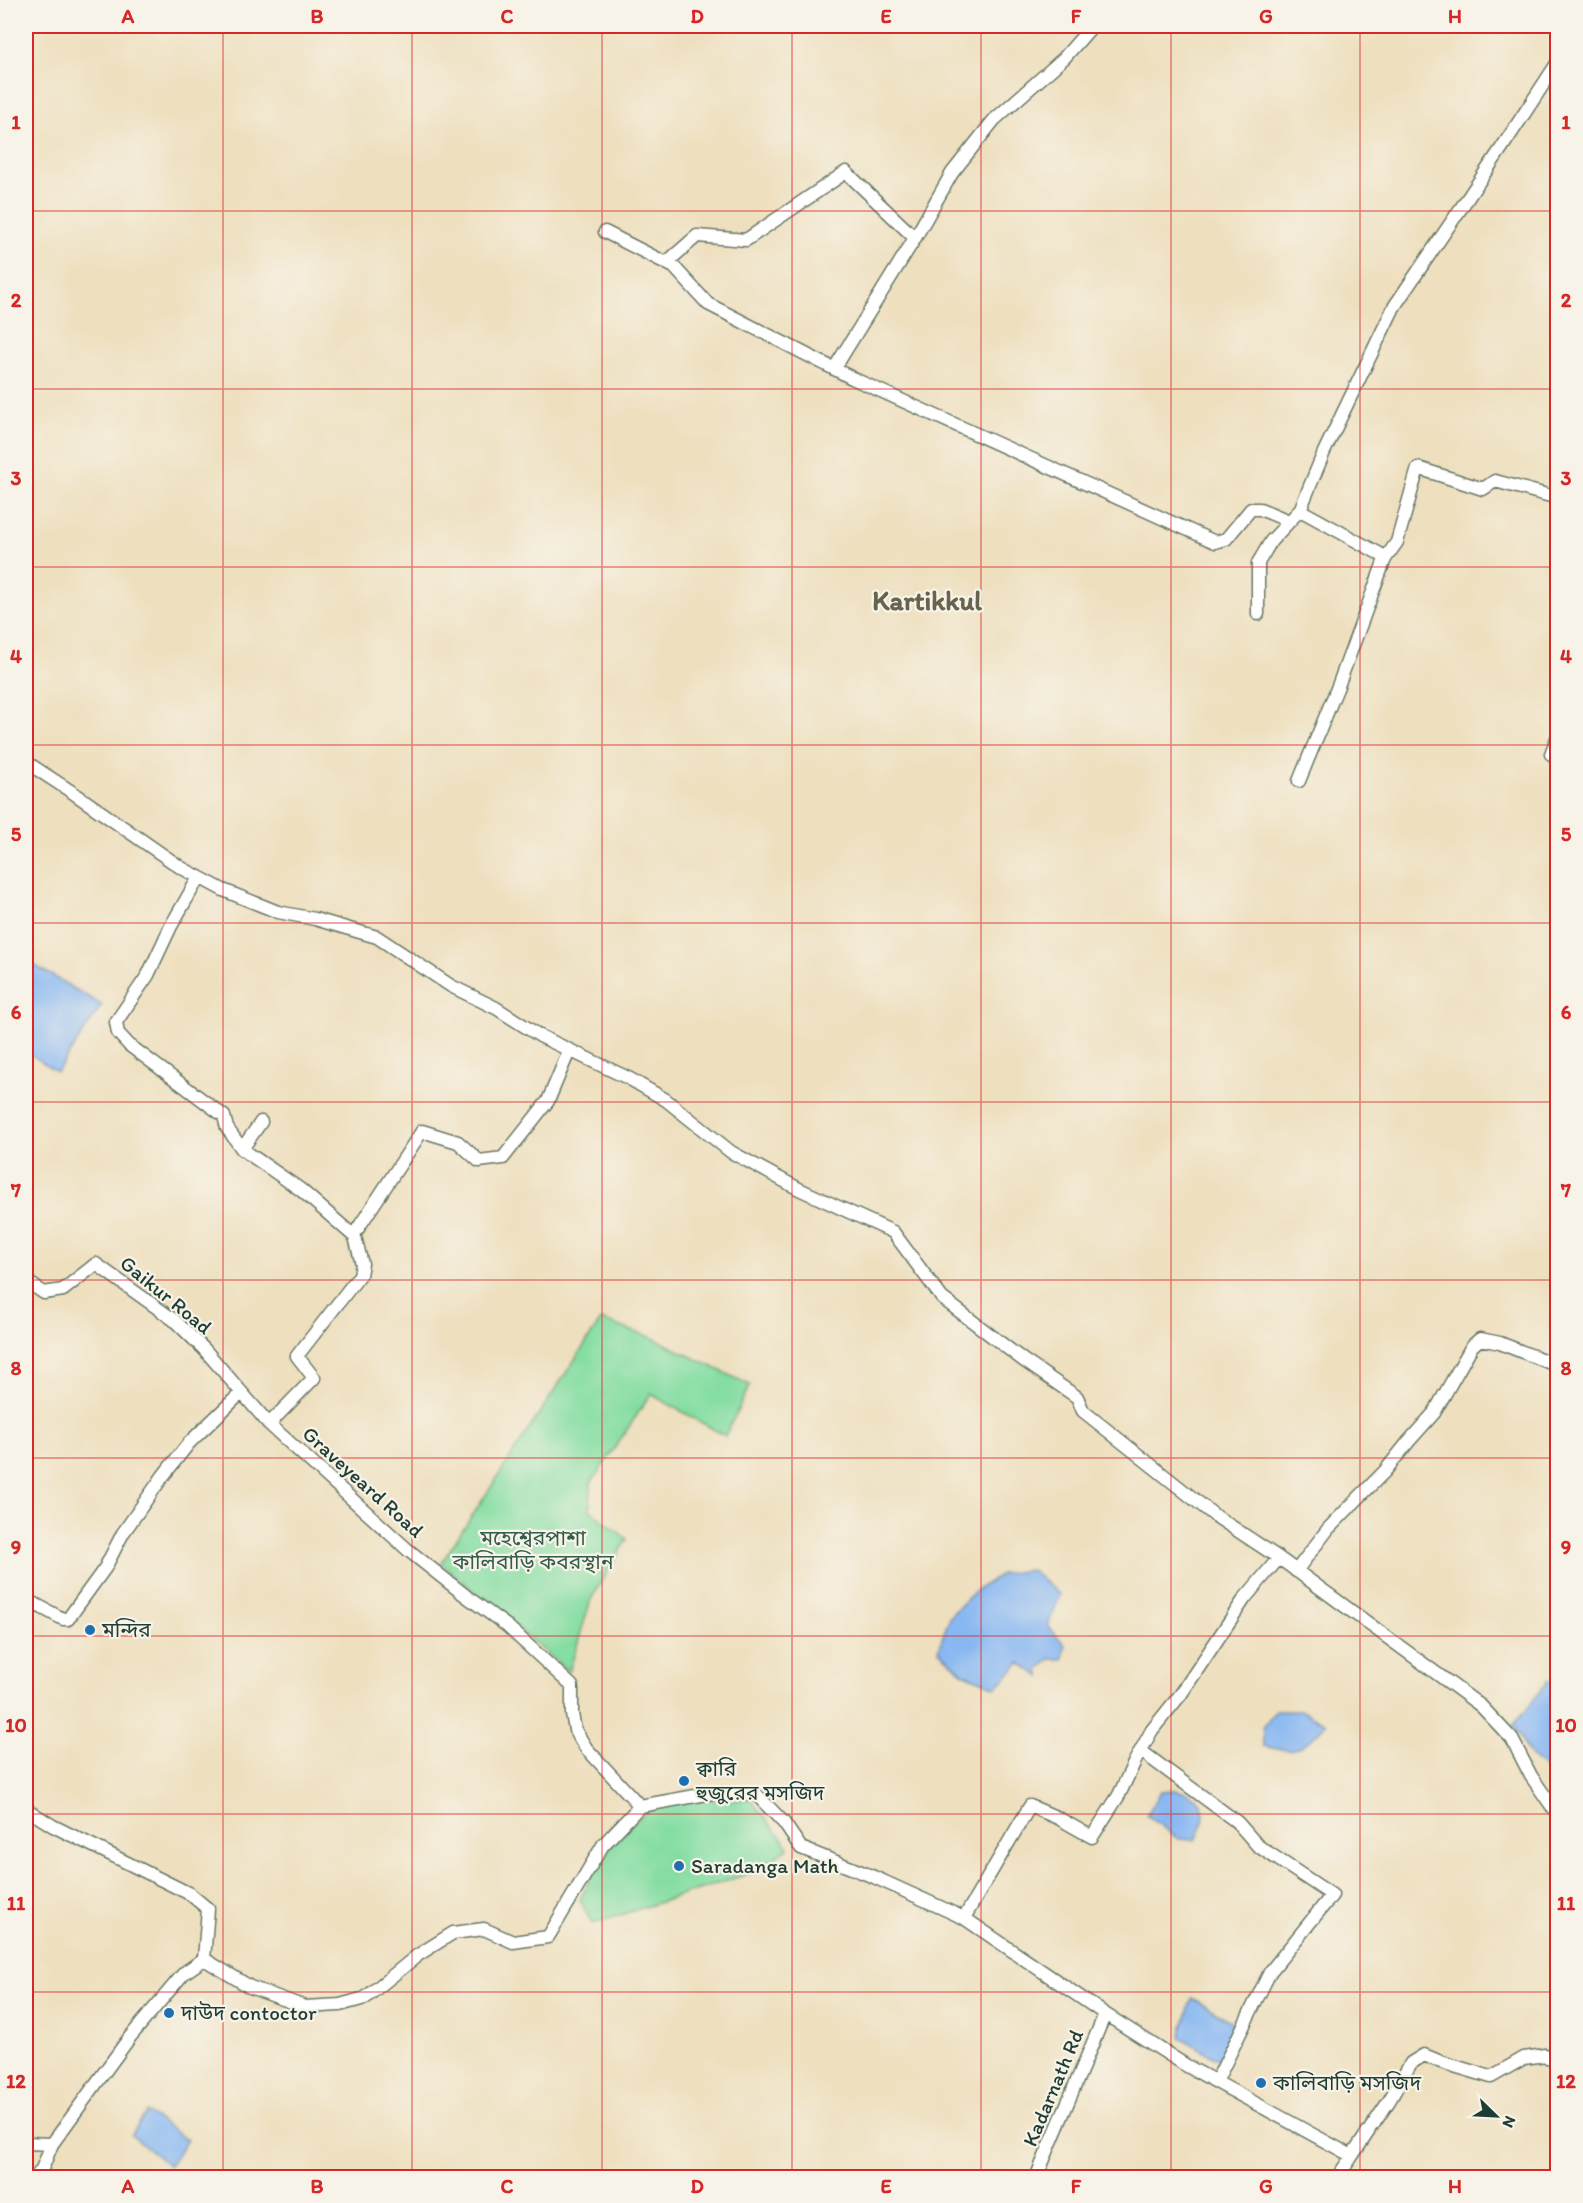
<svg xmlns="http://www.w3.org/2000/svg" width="1583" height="2203" font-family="Itim,'Noto Sans Bengali',sans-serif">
<rect width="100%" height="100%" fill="#f7f3e8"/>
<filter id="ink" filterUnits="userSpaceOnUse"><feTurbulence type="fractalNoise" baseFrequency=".0167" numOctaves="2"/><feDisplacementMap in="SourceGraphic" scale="12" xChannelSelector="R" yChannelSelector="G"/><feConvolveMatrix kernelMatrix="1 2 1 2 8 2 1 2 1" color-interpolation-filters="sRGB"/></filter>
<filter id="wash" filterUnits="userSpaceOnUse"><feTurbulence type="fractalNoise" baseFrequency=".008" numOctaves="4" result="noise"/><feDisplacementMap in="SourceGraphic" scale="24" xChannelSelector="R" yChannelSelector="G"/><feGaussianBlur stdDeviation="1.35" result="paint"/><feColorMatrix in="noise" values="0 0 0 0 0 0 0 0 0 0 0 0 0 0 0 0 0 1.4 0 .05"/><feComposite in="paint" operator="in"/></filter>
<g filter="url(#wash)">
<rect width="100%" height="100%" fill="#eedfbe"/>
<path fill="#84dda2" stroke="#528d6b" stroke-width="1.5" d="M601,1320L653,1338L750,1385L725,1436L651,1394L591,1483L590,1510L627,1539L591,1599L569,1672L441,1563Z
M694,1799L751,1800L789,1847L757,1871L592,1924L580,1900L598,1861L630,1826L654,1806Z"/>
<path fill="#88b7f2" stroke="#547a93" stroke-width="1.5" d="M27,961L102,1005L57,1072L26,1051Z
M1031,1570L1060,1595L1048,1626L1065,1645L1063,1659H1050L1039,1669L1041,1677L1020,1663L996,1687L963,1673L938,1650L950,1616L975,1591L1001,1574Z
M1549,1680L1557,1687V1777L1532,1758L1513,1726Z
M1276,1710H1301L1326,1724C1303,1750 1297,1754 1263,1746V1728Z
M1174,1790C1206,1794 1211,1815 1195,1840L1178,1839L1147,1815L1160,1791Z
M1192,1998L1239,2026L1220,2060L1180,2037Z
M147,2112L187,2140L169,2166L131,2135Z"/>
</g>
<g filter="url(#ink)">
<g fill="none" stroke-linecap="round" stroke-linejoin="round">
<g stroke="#677664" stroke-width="15">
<path id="minor" d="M605,232L674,267L708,304L852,378L1215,542L1226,539L1251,509H1260L1289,521
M666,263L697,236L746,240L846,172L915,238
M834,369L915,238L952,173L994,120L1064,58L1092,26
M1385,559L1397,542L1418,468L1483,489L1495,481L1558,498
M1258,614V563L1271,541L1300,510L1324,452L1394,307L1501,149L1558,62
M1551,754L1558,736
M26,762L75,794L180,867L223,890L278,912L315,919L377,937L451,986L496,1008L540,1036L630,1079L666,1100L731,1152L799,1189L893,1232L942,1298L1023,1360L1077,1397L1083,1411L1214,1515L1279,1558L1481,1706L1512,1739L1531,1776L1558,1815
M1299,781L1338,686L1385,559L1380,554L1300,510
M199,877L171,926L148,975L116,1022L118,1033L129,1045L224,1116L227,1128L242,1149L301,1190L355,1237L362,1264L360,1275L297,1356L314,1378L269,1424
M242,1149L261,1122
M357,1230L422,1131L458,1142L479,1161L503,1158L548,1101L569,1051
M26,1281L44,1293L63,1290L96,1264L174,1320L204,1349L269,1424L408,1550L466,1596L507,1626L572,1686V1714L575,1730L586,1748L640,1806
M1296,1571L1328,1529L1385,1471L1409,1441L1434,1413L1472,1346L1480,1339L1500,1343L1558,1366
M26,1615L35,1604L63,1619H68L105,1568L123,1533L163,1476L189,1443L241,1393
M1141,1751L1237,1822L1258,1846L1332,1895L1270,1972L1216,2082
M26,1809L53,1826L190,1894L208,1909L204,1959
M964,1918L1030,1806L1058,1818L1092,1837L1119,1795L1135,1761L1152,1730L1181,1694L1245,1598L1279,1558
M204,1959L250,1987L305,2007L340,2005L365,1998L418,1955L453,1933L484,1929L513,1942L548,1937L603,1845L640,1806L712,1793L756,1794L784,1823L801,1848L874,1877L964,1918L1105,2014L1187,2066L1352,2156L1389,2101L1411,2063L1424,2055L1441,2062L1491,2077L1524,2058L1545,2055L1558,2064
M26,2143L52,2144
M35,2178L42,2169L52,2144L130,2037L184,1973L204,1959
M1036,2178L1105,2014
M1337,2178L1352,2156"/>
</g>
<use href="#minor" stroke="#fff" stroke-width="12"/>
</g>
</g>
<path fill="none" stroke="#d62828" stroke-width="1.5" stroke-opacity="0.55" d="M223,26V2178M412,26V2178M602,26V2178M792,26V2178M981,26V2178M1171,26V2178M1360,26V2178M26,211H1558M26,389H1558M26,567H1558M26,745H1558M26,923H1558M26,1102H1558M26,1280H1558M26,1458H1558M26,1636H1558M26,1814H1558M26,1992H1558"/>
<g fill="#1f6fb2" stroke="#f7f3e8" stroke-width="2">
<circle cx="90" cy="1630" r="6"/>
<circle cx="684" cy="1781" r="6"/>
<circle cx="679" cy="1866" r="6"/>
<circle cx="169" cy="2013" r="6"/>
<circle cx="1261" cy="2083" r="6"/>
</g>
<g text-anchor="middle" stroke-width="4.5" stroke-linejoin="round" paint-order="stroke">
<g font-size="21" fill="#1f3d34" stroke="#f7f3e8">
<text transform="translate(166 1295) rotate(39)" y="7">Gaikur Road</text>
<text transform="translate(363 1482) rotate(42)" y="7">Graveyeard Road</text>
<text transform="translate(1053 2088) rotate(-67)" y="7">Kadarnath Rd</text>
</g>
<g font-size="21" fill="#335d4a" stroke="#f7f3e8">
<text x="533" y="1545">মহেশ্বেরপাশা<tspan x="533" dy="24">কালিবাড়ি কবরস্থান</tspan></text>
</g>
<g font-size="21" fill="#1f3d34" stroke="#f7f3e8" text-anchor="start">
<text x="102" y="1637">মন্দির</text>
<text x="696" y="1776">ক্বারি<tspan x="696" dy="24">হুজুরের মসজিদ</tspan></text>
<text x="691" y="1873">Saradanga Math</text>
<text x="181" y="2020">দাউদ contoctor</text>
<text x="1273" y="2090">কালিবাড়ি মসজিদ</text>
</g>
<g font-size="27" font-weight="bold" fill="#66644f" stroke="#f7f3e8">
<text x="927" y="610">Kartikkul</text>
</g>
</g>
<rect width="1583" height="2203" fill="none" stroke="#f7f3e8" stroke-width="66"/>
<g transform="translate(1496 2116) rotate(114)" stroke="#f7f3e8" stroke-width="4.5" paint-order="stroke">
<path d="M0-4.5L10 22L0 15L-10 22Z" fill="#1f3d34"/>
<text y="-9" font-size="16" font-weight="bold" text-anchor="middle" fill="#1f3d34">N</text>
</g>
<rect x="33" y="33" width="1517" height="2137" fill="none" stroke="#d62828" stroke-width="2"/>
<g font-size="20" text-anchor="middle" font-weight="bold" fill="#d62828">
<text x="128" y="23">A</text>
<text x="317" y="23">B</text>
<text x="507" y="23">C</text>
<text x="697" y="23">D</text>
<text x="886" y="23">E</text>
<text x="1076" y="23">F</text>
<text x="1266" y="23">G</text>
<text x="1455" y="23">H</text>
<text x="16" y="129">1</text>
<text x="1566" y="129">1</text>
<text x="16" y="307">2</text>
<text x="1566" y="307">2</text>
<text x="16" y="485">3</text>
<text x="1566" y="485">3</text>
<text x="16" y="663">4</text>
<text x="1566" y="663">4</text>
<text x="16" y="841">5</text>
<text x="1566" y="841">5</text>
<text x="16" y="1019">6</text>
<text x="1566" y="1019">6</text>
<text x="16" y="1197">7</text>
<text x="1566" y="1197">7</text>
<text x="16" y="1375">8</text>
<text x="1566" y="1375">8</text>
<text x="16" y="1554">9</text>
<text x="1566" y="1554">9</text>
<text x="16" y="1732">10</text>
<text x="1566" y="1732">10</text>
<text x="16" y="1910">11</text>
<text x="1566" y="1910">11</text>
<text x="16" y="2088">12</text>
<text x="1566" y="2088">12</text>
<text x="128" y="2193">A</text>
<text x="317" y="2193">B</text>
<text x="507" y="2193">C</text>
<text x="697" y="2193">D</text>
<text x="886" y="2193">E</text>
<text x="1076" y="2193">F</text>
<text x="1266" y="2193">G</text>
<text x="1455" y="2193">H</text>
</g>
</svg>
